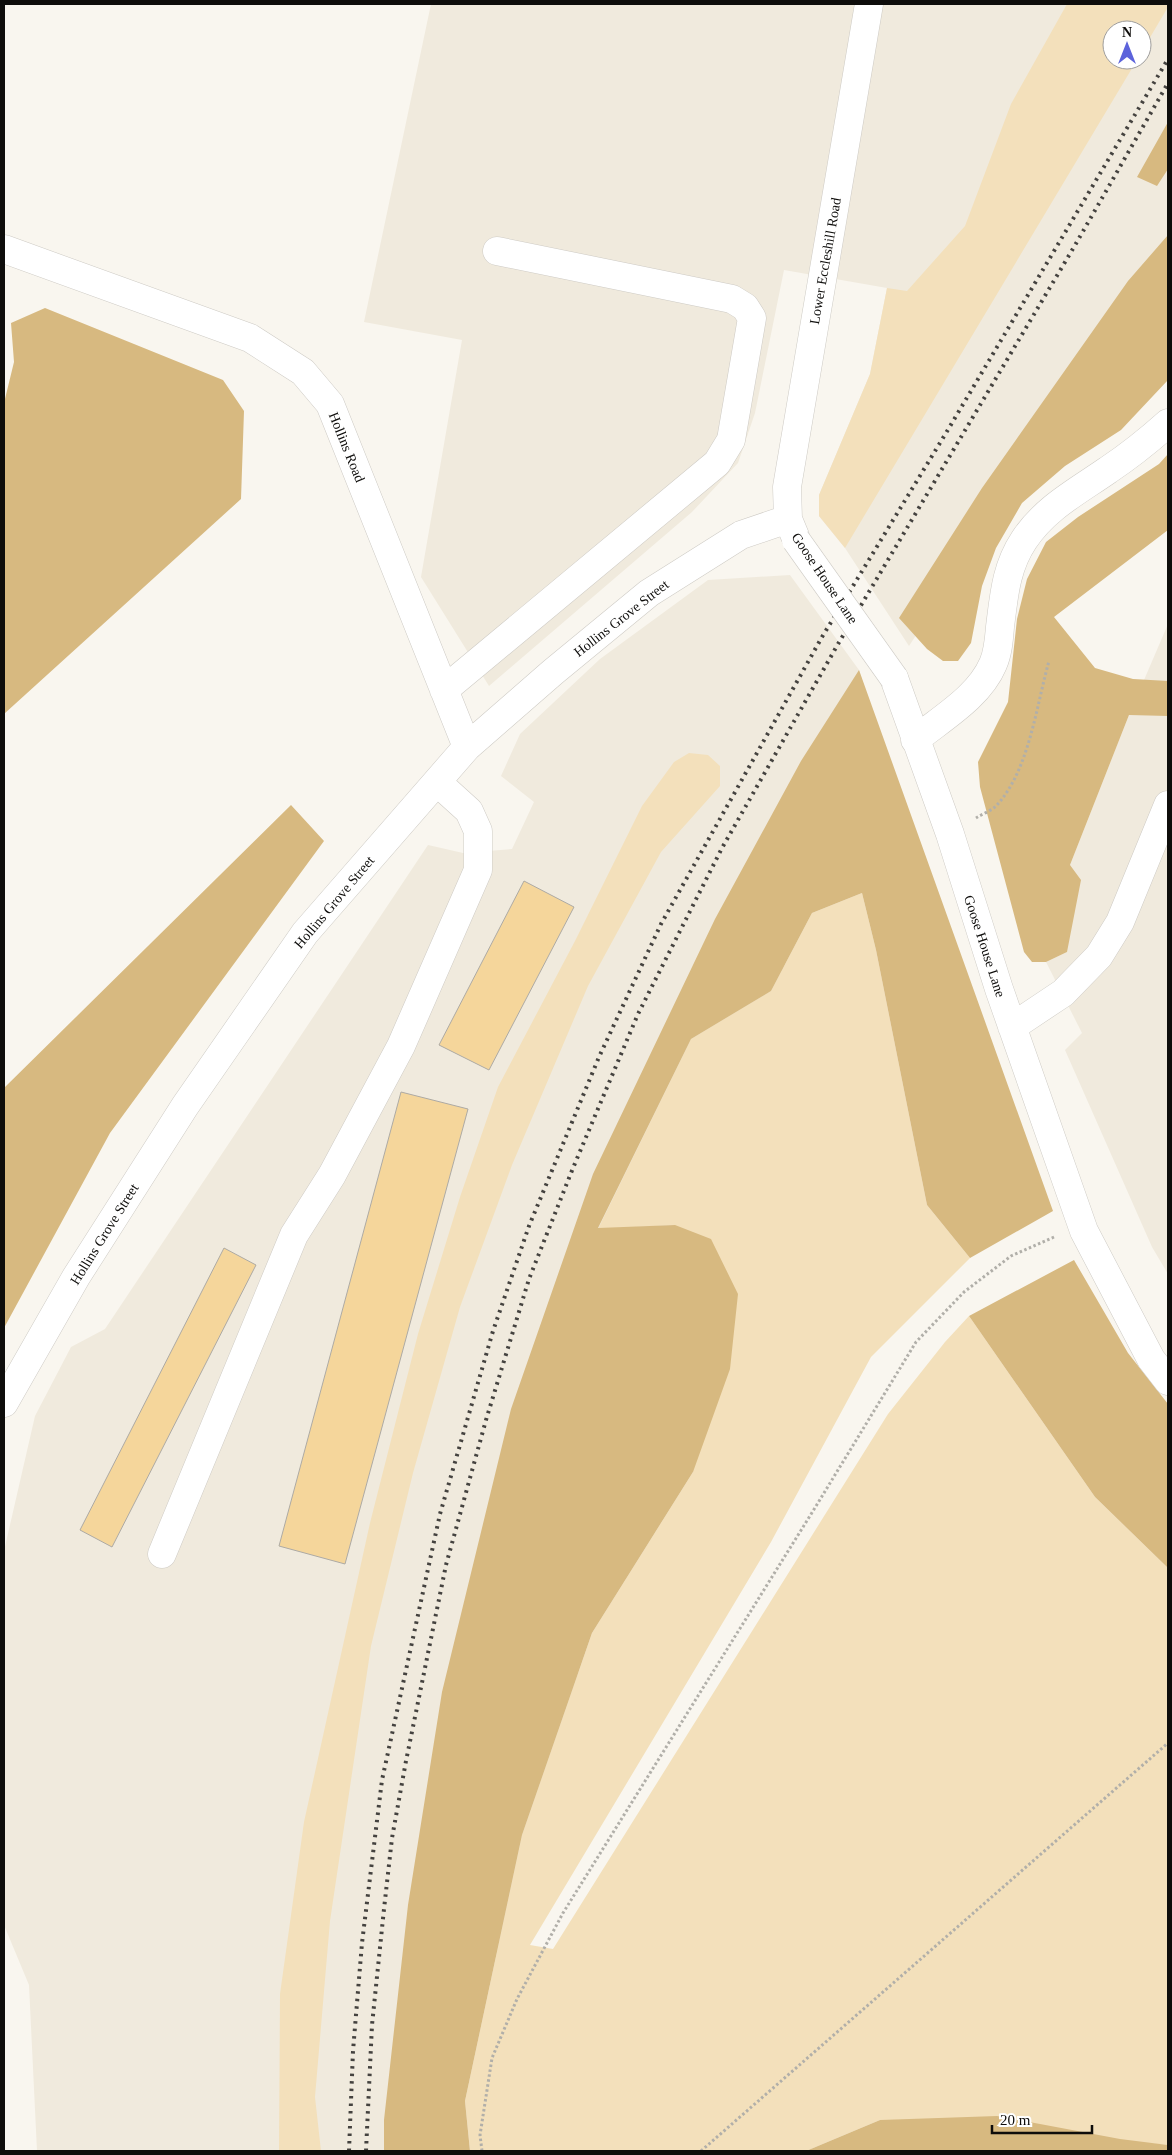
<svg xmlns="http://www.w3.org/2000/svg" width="1172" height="2155" font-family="'Times New Roman',serif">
<rect width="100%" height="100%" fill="#f9f6ef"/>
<path fill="#f0eadd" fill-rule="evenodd" d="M431,4H1168V359L1014,485L909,646L845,548L819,516V495L870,374L887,288L784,270L755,413L738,463L692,512L489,686L421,577L462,340L364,322ZM1112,30H1142V60H1112Z
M790,575L859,670L865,689L439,2151H37L29,1985L4,1925V1551L35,1416L71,1347L105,1329L428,845L463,853L512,849L534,802L501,776L520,734L600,659L708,580Z
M1168,624V1274L1152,1247L1065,1050L1082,1033L1046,962L1067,952L1070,865L1129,715Z"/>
<path fill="#f3e0bb" d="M1067,4H1168V7L1142,51V30H1112V60H1137L845,548L819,516V495L870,374L887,288L907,291L965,226L1011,104Z
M689,753L708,755L720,766V786L661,852L588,986L512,1165L460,1307L413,1473L371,1646L330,1921L315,2097L321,2151H279L280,1994L304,1822L370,1523L418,1334L460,1197L498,1087L575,941L642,806L674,762Z
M862,893L876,950L927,1205L970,1258L871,1357L771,1542L530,1945L553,1949L888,1414L945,1342L969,1316L1095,1497L1168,1568V2145L880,2120L806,2151H470L465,2101L522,1835L592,1633L693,1472L675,1225L598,1229L691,1039L771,991L812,913Z"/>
<path fill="#d7b980" d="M1168,122V169L1157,186L1137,177Z
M1168,235V380L1121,430L1065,466L1022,503L996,548L982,586L971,643L958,661H943L927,649L899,618L982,488L1128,281Z
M45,308L223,380L244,411L241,499L4,714V403L14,362L11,323Z
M1168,454V530L1054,617L1095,668L1133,679L1168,681V716L1129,715L1070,865L1081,880L1067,952L1046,962H1032L1024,952L980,787L978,762L1008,702L1017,619L1027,579L1046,542L1078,517L1159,464Z
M859,670L1053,1211L970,1258L927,1205L876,950L862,893L812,913L771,991L691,1039L598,1228L675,1225L711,1239L738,1294L730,1369L693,1472L592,1633L522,1835L465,2101L470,2151H384V2120L408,1905L442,1692L511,1409L593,1174L715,919L801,761Z
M291,805L324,841L110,1133L4,1328V1088Z
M1074,1260L1128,1353L1168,1404V1568L1095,1497L969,1316Z
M997,2116L1120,2139L1168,2145V2151H806L880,2120Z"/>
<path fill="#f5d69b" stroke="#adaaa4" d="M524,881L574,907L489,1070L439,1045Z
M401,1092L468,1109L345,1564L279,1546Z
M224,1248L256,1265L112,1547L80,1530Z"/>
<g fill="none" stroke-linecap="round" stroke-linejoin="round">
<g stroke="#cecbc5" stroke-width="29">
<path id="minor" d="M4,249L250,338L303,372L330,404L467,747
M795,536L788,519L787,487L869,4
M894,678L950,834L999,989L1084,1231L1151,1359L1168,1381
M444,690L717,463L731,440L752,318L745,307L732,299L497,251
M915,740C942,718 979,697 993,664C998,653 999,639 1000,627C1004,595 1006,567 1024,540C1045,508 1078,491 1108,470C1129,456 1149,440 1168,423
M1012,1027L1063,993L1099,956L1120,922L1168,805
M4,1403L76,1277L185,1106L305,933L467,747L553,672L649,593L741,535L788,519
M162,1554L294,1235L332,1175L401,1046L478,870V831L469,811L437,782"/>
</g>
<path stroke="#b1afa9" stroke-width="3" stroke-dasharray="2.5 2.5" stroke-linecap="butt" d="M976,818C982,814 991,811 996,806C1029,771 1036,707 1049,661
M482,2151L480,2135L492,2058L517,1999L563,1913L813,1511L916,1342L964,1292L1011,1256L1054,1237
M701,2151L1168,1743"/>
<use href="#minor" stroke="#fff" stroke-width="28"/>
<path stroke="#44423f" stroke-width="4" stroke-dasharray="2.5 5" stroke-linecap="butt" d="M349,2151L353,2051L362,1943L382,1780L440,1514L493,1331L529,1226L599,1057L661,924L822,637L946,433L1168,59
M366,2151L372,2025L384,1909L392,1838L406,1761L446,1565L486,1420L529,1279L573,1168L638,1014L722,848L838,644L1074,247L1168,83"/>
<g stroke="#cecbc5" stroke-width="29" stroke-linecap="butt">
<path id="minor-bridge" d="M796,540L894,678"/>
</g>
<use href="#minor-bridge" stroke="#fff" stroke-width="28"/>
</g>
<g text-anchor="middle" stroke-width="4" stroke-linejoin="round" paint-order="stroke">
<g font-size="14" fill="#0e0d0b" stroke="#fff">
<text transform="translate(825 261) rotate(-80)" y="5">Lower Eccleshill Road</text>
<text transform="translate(347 447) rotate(68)" y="5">Hollins Road</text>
<text transform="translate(825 578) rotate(56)" y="5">Goose House Lane</text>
<text transform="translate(621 618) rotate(-38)" y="5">Hollins Grove Street</text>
<text transform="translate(334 902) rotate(-50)" y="5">Hollins Grove Street</text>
<text transform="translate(985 946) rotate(72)" y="5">Goose House Lane</text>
<text transform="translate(104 1234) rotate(-58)" y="5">Hollins Grove Street</text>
</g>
</g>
<rect width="1172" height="2155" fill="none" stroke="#0e0d0b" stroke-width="10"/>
<g transform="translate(1127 45)"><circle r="24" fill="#ffffff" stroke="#9f9e9d"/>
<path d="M0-4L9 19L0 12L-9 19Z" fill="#5c63db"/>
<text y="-8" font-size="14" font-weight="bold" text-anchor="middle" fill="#0e0d0b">N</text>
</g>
<path d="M992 2125v8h100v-8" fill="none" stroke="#0e0d0b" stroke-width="2.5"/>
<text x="1000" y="2125" font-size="15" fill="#0e0d0b" stroke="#ffffff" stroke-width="4" paint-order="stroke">20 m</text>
</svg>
